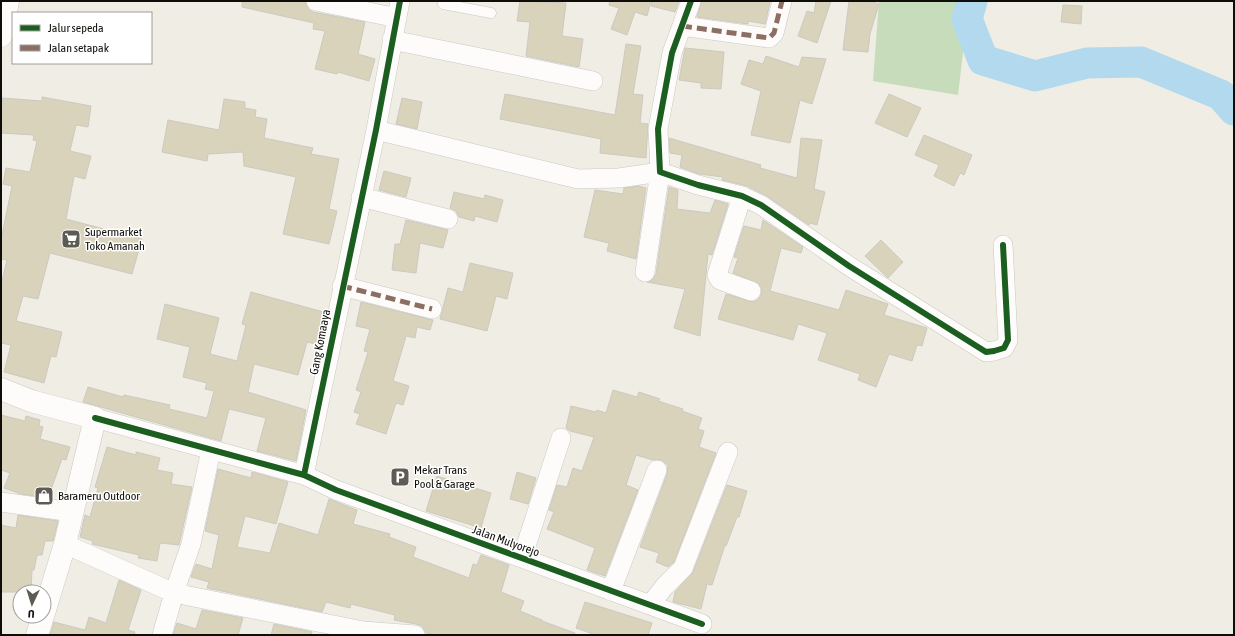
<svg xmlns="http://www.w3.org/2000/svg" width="1235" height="636" font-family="'Asap Condensed',sans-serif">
<rect width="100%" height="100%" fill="#f0ede4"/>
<path fill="#c7dcba" d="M879,1H966L967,19L958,95L873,81Z"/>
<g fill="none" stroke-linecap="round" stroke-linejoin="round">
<path stroke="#b2d9ee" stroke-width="31" d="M972,1L967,19L983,60L1035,76L1087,63L1141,62L1221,95L1234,110"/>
</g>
<path fill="#d9d3bb" stroke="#cbc9c2" d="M242,1H305L308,9L313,12L365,22L358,54L375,59L369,81L338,72L337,74L315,69L325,31L313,29L314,23L242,7Z
M520,1L566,3L562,36L583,39L579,67L526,56L530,22L517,21Z
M610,1H651L647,16L635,12L627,35L611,29L619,8L609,5Z
M652,1H679L675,12L651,6Z
M702,1H766L770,2L765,24L748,21V24L697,17Z
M816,1H831L817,43L798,36L807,11L814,13Z
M849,1H869L879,4L870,34L868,52L843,50Z
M1063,5L1082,6L1081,24L1061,22Z
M626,44L641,46L633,94L643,95L640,123L648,124L646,158L600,153L601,139L500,119L505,94L615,115Z
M685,48L724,52L721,89L701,88V83L679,80Z
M766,56L799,67L802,57L826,59L812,104L800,100L790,143L751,135L761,91L741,84L749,60L763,64Z
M889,94L921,108L907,137L875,123Z
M42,97L91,106L88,127L76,125L70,151L91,156L85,179L74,176L66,219L142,239L132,274L50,253L38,299L23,296L16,321L62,332L56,357L51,356L44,383L4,372L11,345L1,343V285L7,260L1,259V240L12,186L3,184L6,168L30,172L37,141L33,140L34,135L1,133L2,98L42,101Z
M402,98L422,102L417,129L396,124Z
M224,99L245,102V108L256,110L255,117L267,119L264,138L313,148L311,154L339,159L329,209L337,211L329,244L283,234L296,177L244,166L243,152L208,154L207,161L162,152L168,120L219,130Z
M924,135L972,155L964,175L960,173L954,186L934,176L939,165L915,155Z
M669,138L761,165L760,168L797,178L801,138L822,140L814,189L825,192L817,225L810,223L809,225L767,196L747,186L722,180L723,177L699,174L680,167L682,155L670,153Z
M384,171L411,178L406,197L379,190Z
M639,186L646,188L636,259L607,251L609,243L584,237L595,190L623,194L624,188Z
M669,187L678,190L677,209L710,213L715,200L728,204L712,255L708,254L700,336L674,328L685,289L647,282L653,279L656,274Z
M454,192L484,199L485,195L503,200L497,222L475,216L474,221L459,217L456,211L450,208Z
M406,220L448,230L443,248L420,243L416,273L392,270L395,244H400Z
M763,220L803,247L801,253L781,248L770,291L839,310L846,290L888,304L884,315L927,328L922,346L917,345L912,361L889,354L876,387L858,380L860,374L818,360L827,333L798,324L793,340L718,319L726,294L753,302L758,300L761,295L762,289L759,284L733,273L738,258L734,257L744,226L761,230Z
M881,240L903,262L888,278L865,256Z
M470,263L513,273L507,299L496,296L487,331L440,319L448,288L463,292Z
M251,292L327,313L320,345L307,342L298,375L254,364L248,392L306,410L296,461L257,451L266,418L229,409L221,441L83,402L88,387L123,397L124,395L170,405L169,409L207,418L214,391L205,389L207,383L183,377L190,347L157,339L165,304L219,318L210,354L237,361L246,325L242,324Z
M361,302L433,320L430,330L417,327L415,338L406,336L393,381L409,386L403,405L396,403L386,434L356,424L360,414L354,412L361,392L356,390L368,352L364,351L370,329L356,326Z
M613,390L637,397L639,392L660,399L658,401L683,409L682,411L702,418L698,429L704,431L699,447L716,453L674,562L668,567L656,562L659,553L640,547L667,474L668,465L661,460H653L636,455L626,485L638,490L605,576L587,570L595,548L547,529L554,512L549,510L557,485L567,487L573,468L582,471L594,437L570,431L566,428L571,406L596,412L597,410L606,413Z
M1,415L25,421L26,416L40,420L39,426L43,427L40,439L70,447L66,460L62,459L48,498L21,494L4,488L10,473L1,470Z
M107,447L136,455V452L160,458L157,470L173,473L171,484L192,487L179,545L160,543L157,561L138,558L139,555L92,544L93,541L80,537L85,515L90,517L98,488L95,487Z
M218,469L251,478L252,472L288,482L276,524L245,516L237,547L270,553L279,523L318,535L329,499L357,510L353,524L390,534L389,537L416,547L413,557L469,578L473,564L477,565L481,555L509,565L501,592L524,601L520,611L542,620V621L575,633V635H436L426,633L422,626L416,624L394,620L395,615L351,604L350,608L326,602L322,612L207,588L209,582L191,577L196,564L212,569L219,535L205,531Z
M517,472L536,478L528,504L510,499Z
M437,476L491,493L481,528L426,511Z
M727,485L747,491L739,517H737L726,546L725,545L712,585L707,584L701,609L673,602L675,592L693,572Z
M18,515L58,521L53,541H45L42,555H37L34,570H32L31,592H1V525L16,528Z
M119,580L141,590L128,630L135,632L134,635H50L54,622L85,630L89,617L106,623Z
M585,602L652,623L648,635H596L576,628Z
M202,610L243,618L238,635H173L177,623L196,629Z
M274,624L312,632L311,635H271Z"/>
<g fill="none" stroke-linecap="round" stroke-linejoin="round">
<g stroke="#cbc8c2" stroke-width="11">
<path id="service" d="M443,4L491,13"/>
</g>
<g stroke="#cbc8c2" stroke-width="20">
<path id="minor" d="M316,1L397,18
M691,1L672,53L658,129L660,172L698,185L742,196L761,205L849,266L986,352L994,351L1004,348L1008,340L1003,245
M682,26L769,38L774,33L782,1
M392,40L593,81
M376,130L578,179L619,178L660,172L645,272
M742,196L717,275L720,280L751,291
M361,197L448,219
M342,286L432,309
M95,418L304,475L336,490L702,624
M304,475L376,130L400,1
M1,502L72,512
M65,544L174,593L363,631L415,635
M522,558L561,438
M611,591L657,470
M650,605L664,587L683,568L728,452
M162,635L174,593L191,544L211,450"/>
</g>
<g stroke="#cbc8c2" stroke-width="23">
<path id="tertiary" d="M1,36L8,1
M1,389L31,401L95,418L65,544L44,613
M37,635L43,616"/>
</g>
<use href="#service" stroke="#fdfcfb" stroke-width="10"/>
<use href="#minor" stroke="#fdfcfb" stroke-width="19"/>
<use href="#tertiary" stroke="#fdfcfb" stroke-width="22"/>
<path stroke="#8d6e63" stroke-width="5" stroke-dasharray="10 5" stroke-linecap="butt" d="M682,26L769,38L774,33L782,1
M342,286L432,309"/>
<g stroke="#fff" stroke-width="8">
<path id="cycleway" d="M691,1L672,53L658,129L660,172L698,185L742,196L761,205L849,266L986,352L994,351L1004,348L1008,340L1003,245
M95,418L304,475L336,490L702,624
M304,475L376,130L400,1"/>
</g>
<use href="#cycleway" stroke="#1b5e20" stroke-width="6"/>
</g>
<defs>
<g id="supermarket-square" transform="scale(1)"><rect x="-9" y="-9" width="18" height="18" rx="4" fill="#5e5b55" stroke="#fff"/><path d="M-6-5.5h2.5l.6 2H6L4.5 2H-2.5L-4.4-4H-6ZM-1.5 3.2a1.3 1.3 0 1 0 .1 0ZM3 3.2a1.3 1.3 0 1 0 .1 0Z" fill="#fff"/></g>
<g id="parking-square" transform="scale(1)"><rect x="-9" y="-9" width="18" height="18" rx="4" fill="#5e5b55" stroke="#fff"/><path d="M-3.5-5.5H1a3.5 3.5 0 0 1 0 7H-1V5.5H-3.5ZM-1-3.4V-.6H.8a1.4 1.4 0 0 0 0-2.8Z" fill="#fff"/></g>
<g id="shop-square" transform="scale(1)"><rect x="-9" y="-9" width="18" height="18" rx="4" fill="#5e5b55" stroke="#fff"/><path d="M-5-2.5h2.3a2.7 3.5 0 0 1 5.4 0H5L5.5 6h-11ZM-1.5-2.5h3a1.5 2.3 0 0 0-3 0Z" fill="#fff"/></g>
</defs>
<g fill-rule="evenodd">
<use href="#supermarket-square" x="71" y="239"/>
<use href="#parking-square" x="400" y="477"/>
<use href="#shop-square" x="44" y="496"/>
</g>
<g text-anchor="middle" stroke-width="3" stroke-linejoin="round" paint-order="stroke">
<g font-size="12" fill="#0f0d08" stroke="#fff" text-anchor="start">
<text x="85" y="236">Supermarket<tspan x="85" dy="14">Toko Amanah</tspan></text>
<text x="414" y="474">Mekar Trans<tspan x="414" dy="14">Pool &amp; Garage</tspan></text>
<text x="58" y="500">Barameru Outdoor</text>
</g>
<g font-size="12" fill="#0f0d08" stroke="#fff">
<text transform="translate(320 342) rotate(-79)" y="4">Gang Komaaya</text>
<text transform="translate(506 541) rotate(20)" y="4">Jalan Mulyorejo</text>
</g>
</g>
<rect width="1235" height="636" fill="none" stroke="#0f0d08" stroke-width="4"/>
<rect x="12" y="12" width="140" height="52" fill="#ffffff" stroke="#9f9e9c"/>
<rect x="20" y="25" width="20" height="6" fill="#1b5e20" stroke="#9f9e9c"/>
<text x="48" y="32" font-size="12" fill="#0f0d08">Jalur sepeda</text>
<rect x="20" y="45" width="20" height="6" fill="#8d6e63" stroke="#9f9e9c"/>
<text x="48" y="52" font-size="12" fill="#0f0d08">Jalan setapak</text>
<g transform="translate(32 604) rotate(184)"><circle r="19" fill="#ffffff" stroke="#9f9e9c"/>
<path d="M0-3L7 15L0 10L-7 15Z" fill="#5e5b55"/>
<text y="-6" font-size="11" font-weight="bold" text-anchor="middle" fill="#0f0d08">U</text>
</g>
</svg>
